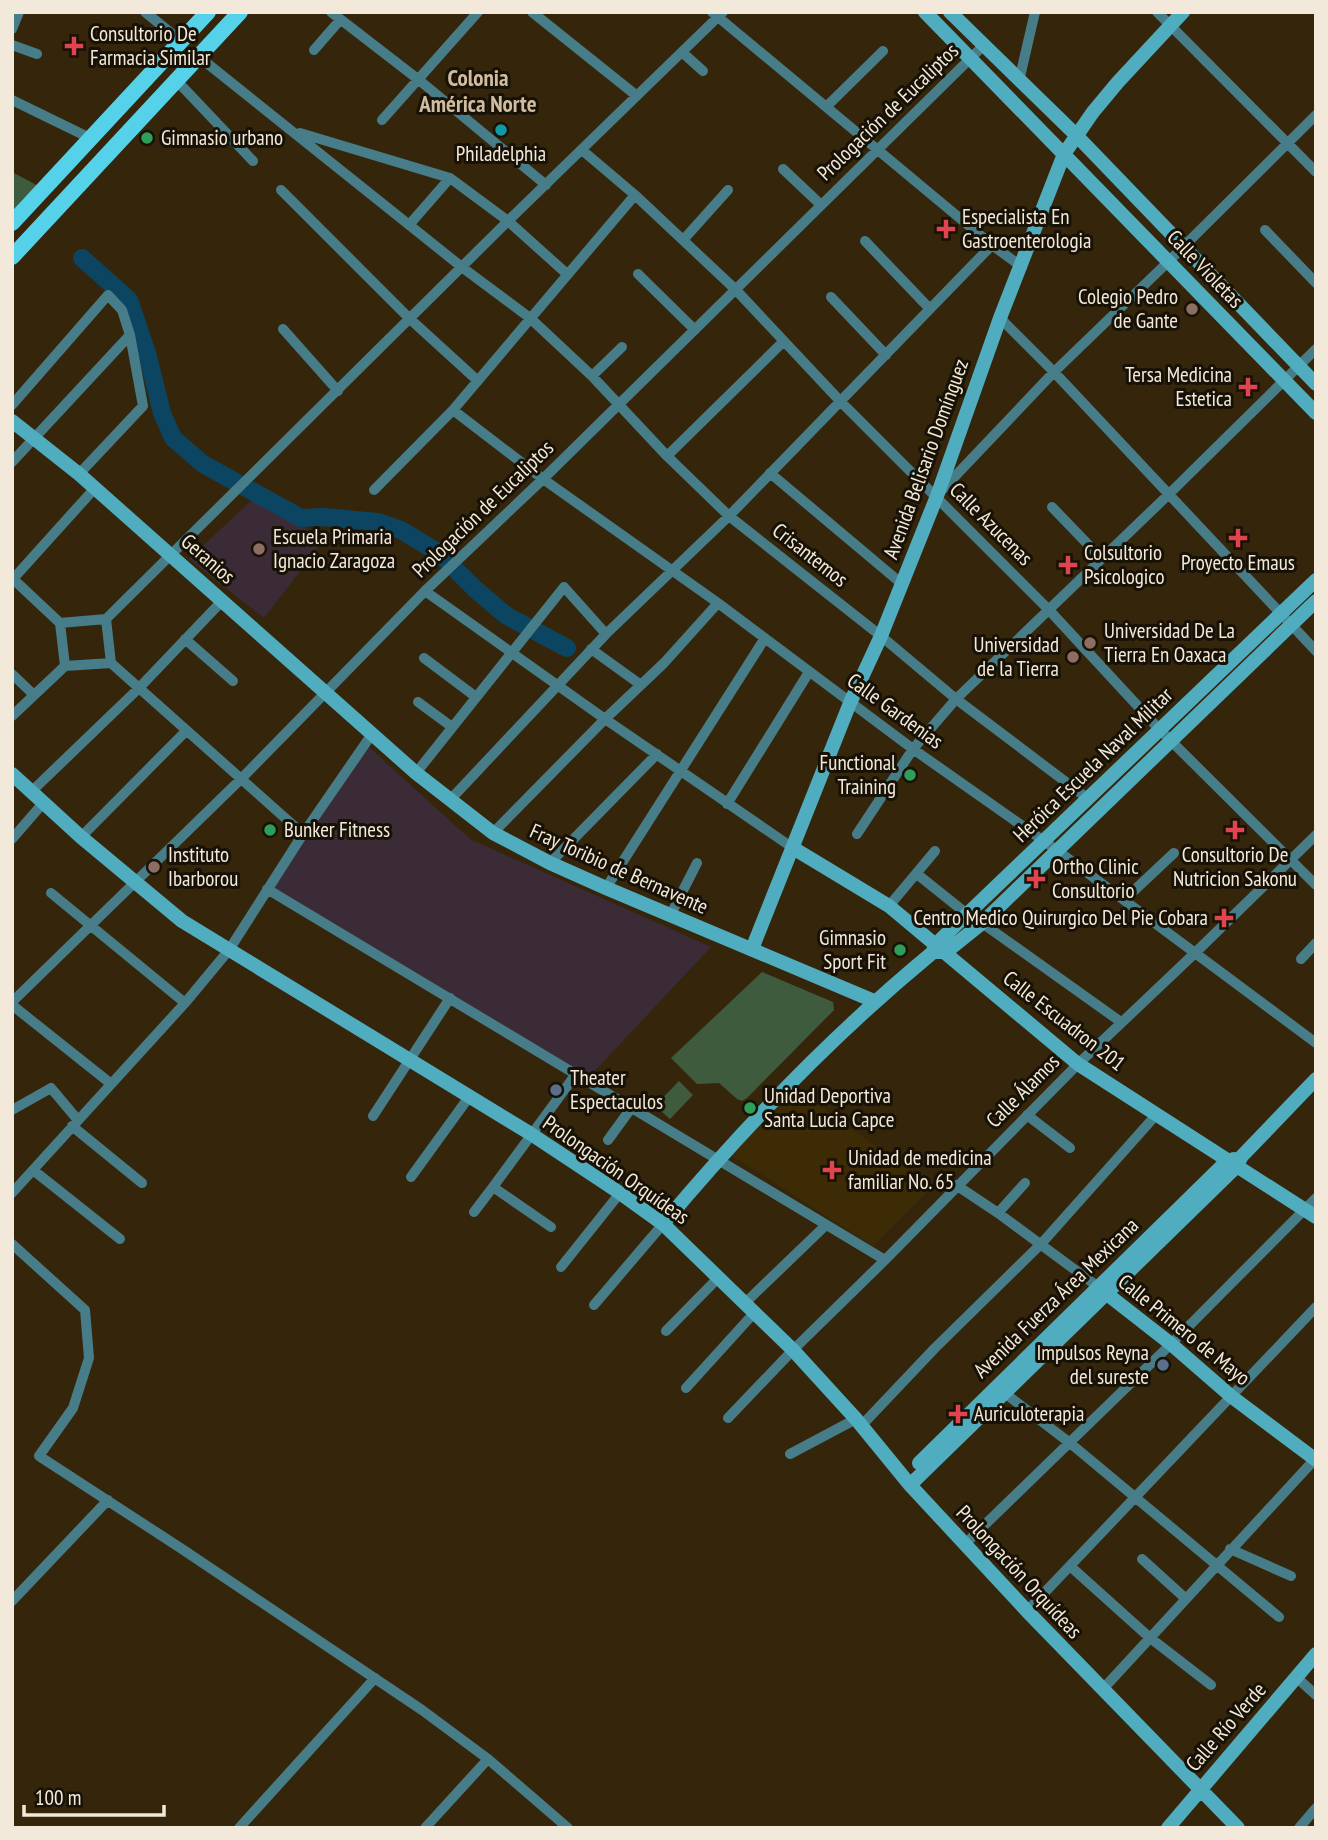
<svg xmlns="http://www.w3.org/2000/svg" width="1328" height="1840" font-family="'PT Sans Narrow',sans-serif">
<rect width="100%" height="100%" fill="#35260b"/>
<path fill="#3d2b06" d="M795,1088L932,1187L873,1246L729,1154Z"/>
<path fill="#3a2b36" d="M255,497L325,539L264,618L189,559Z
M368,746L470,839L711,947L589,1077L270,889Z"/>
<path fill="#3f5b3d" d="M12,172L42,188L12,219Z
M762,972L833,1002L834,1010L747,1098L742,1101L737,1099L719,1083L697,1084L671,1058Z
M679,1081L693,1095L670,1119L655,1106Z"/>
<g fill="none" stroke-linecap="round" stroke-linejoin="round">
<path stroke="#0c4562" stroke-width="18" d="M82,258L129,300L147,353L162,413L173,438L203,464L301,518L323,517L378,522L401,530L439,553L475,589L507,616L567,648"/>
<path stroke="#477d88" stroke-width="10" d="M145,12L181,41
M331,12L419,80L546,185
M532,12L637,96
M712,12L992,245L1022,267
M1157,12L1316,172
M12,29L19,12
M12,45L37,54
M314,50L340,20
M683,53L703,71
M198,56L463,268L530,318L592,376L667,456L729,516L881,636L956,699L1087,798
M177,81L253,161
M1019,81L1035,12
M12,100L92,139
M826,107L883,51
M382,120L478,12
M300,133L450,178L508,221L567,274
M582,150L635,195
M783,169L820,204
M281,190L410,319L478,381
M409,225L450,178
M1265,230L1316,283
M684,239L728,190
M865,241L930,309
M638,274L695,330
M831,297L886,355
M1000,318L1054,372L1316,651
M283,329L338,391
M592,376L622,347
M12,405L108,295L122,310L130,335L143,406L79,474
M453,410L543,479L718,603L913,749L1058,851L1316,1043
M667,456L784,341
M12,462L130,335
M770,473L902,584
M374,490L453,410L635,195L736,290L841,402L1049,610L1159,729L1316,885
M941,491L1054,372L1168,262L1316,115
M1052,507L1102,559
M12,578L60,623
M13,579L95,488
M425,591L605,719L793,848
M106,619L508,221L723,12
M185,639L233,681
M591,649L641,685
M424,658L476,697
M111,663L303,834
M65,666L60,623L106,619
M12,674L34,695
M418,702L452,727
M12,716L65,666L111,663L106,619
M416,773L564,587L606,634
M32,791L139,688L223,600
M450,800L606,634L729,516L992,245
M727,804L809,672
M493,833L605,719L664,663L718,603
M857,834L913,749L956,699L1169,494L1316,349
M81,837L186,731
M12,839L44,802
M550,863L657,754
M917,874L967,914
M606,888L765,638
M267,889L885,1260
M51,893L185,1003
M1124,900L1174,853
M889,906L935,851
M670,916L697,863
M982,923L1121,1022
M1301,959L1316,943
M12,1002L241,779L425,591L543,479L983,46
M12,1005L110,1083
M12,1110L51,1088L77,1119
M1027,1115L1070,1148
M373,1116L450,998
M72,1126L142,1183
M608,1140L632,1107
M33,1170L120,1239
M411,1177L469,1097
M956,1185L998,1213L1097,1286
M12,1193L185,1003L229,950L303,834L372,734
M474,1212L493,1187
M998,1213L1025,1183
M551,1227L493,1187L576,1074
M12,1244L85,1310L89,1358L73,1408L39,1456L182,1549L422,1710L488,1759L568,1828
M561,1267L620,1193
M746,1302L826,1225
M594,1305L663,1224
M666,1331L719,1277
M686,1388L755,1312
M1002,1391L1070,1443L1279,1617
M728,1418L793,1350L885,1260L1078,1064L1195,953L1316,835
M862,1425L935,1348L1041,1244L1156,1115
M790,1454L856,1419
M965,1544L1171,1344L1316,1198
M1230,1549L1291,1576
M1142,1559L1185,1598
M1070,1566L1149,1637L1211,1685
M12,1601L108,1500
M1027,1611L1316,1307
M1296,1677L1316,1695
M1102,1690L1316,1458
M239,1828L375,1678
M425,1828L488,1759
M1299,1828L1316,1808"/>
<path stroke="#50adbf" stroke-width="14" d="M925,12L1316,413
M950,12L1076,135L1316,384
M12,421L79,474L416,773L493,833L550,863L606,888L874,1001
M12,774L81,837L182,921L531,1134L620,1193L663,1224L793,1350L856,1419L910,1485L1027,1611L1238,1828
M793,848L889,906L1078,1064L1316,1217
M752,949L850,703L881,636L937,496L1000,318L1064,154L1093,112L1118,82L1183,12
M937,952H946L982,923L1316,601
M663,1224C745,1126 834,1034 932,953L936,944L1316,580
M1098,1287L1171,1344L1232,1397L1316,1460
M919,1463L1227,1161L1234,1159
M910,1485L1236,1167L1242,1156L1316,1079
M1168,1828L1316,1654"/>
<path stroke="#55d2e9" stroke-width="16" d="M12,223L208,12
M12,257L240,12"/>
</g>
<g fill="#e0444e" stroke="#171106" stroke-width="2.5">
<path d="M70.5 35.5h7v7h7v7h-7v7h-7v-7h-7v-7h7z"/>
<path d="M942.5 218.5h7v7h7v7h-7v7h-7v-7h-7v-7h7z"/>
<path d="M1244.5 376.5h7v7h7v7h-7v7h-7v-7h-7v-7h7z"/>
<path d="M1234.5 527.5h7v7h7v7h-7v7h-7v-7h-7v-7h7z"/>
<path d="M1064.5 554.5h7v7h7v7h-7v7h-7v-7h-7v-7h7z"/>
<path d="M1231.5 819.5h7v7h7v7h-7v7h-7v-7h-7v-7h7z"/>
<path d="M1032.5 868.5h7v7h7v7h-7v7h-7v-7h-7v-7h7z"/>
<path d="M1220.5 907.5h7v7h7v7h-7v7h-7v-7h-7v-7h7z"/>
<path d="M828.5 1159.5h7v7h7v7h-7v7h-7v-7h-7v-7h7z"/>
<path d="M954.5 1403.5h7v7h7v7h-7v7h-7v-7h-7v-7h7z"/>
</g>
<circle fill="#0f9aa8" stroke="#171106" stroke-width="2.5" cx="501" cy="130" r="7"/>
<g fill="#2e9e5b" stroke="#171106" stroke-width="2.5">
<circle cx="147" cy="138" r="7"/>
<circle cx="910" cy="775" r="7"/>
<circle cx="270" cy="830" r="7"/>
<circle cx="900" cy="950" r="7"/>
<circle cx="750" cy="1108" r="7"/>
</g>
<g fill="#8d6e63" stroke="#171106" stroke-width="2.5">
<circle cx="1192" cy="309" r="7"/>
<circle cx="259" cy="549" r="7"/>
<circle cx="1090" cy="643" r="7"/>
<circle cx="1073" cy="657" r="7"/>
<circle cx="154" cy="867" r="7"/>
</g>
<g fill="#5c6f8a" stroke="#171106" stroke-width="2.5">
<circle cx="556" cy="1090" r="7"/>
<circle cx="1163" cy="1365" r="7"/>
</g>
<g text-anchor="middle" stroke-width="6" stroke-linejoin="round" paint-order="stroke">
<g font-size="21" fill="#f3e9da" stroke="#171106" text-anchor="start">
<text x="90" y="41">Consultorio De<tspan x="90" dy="24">Farmacia Similar</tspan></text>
<text x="161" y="145">Gimnasio urbano</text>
<text x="501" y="161" text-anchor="middle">Philadelphia</text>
<text x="962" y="224">Especialista En<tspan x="962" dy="24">Gastroenterologia</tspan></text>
<text x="1178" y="304" text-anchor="end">Colegio Pedro<tspan x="1178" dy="24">de Gante</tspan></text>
<text x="1232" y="382" text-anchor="end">Tersa Medicina<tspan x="1232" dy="24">Estetica</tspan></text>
<text x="273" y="544">Escuela Primaria<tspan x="273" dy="24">Ignacio Zaragoza</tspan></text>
<text x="1084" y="560">Colsultorio<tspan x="1084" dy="24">Psicologico</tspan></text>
<text x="1238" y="570" text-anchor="middle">Proyecto Emaus</text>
<text x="1104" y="638">Universidad De La<tspan x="1104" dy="24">Tierra En Oaxaca</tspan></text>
<text x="1059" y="652" text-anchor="end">Universidad<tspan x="1059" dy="24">de la Tierra</tspan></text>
<text x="896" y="770" text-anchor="end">Functional<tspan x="896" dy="24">Training</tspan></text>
<text x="284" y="837">Bunker Fitness</text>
<text x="168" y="862">Instituto<tspan x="168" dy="24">Ibarborou</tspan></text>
<text x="1235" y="862" text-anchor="middle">Consultorio De<tspan x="1235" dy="24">Nutricion Sakonu</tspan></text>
<text x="1052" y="874">Ortho Clinic<tspan x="1052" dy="24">Consultorio</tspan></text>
<text x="1208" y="925" text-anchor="end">Centro Medico Quirurgico Del Pie Cobara</text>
<text x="886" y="945" text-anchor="end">Gimnasio<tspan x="886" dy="24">Sport Fit</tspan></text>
<text x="570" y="1085">Theater<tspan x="570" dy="24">Espectaculos</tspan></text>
<text x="764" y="1103">Unidad Deportiva<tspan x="764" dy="24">Santa Lucia Capce</tspan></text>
<text x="848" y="1165">Unidad de medicina<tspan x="848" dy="24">familiar No. 65</tspan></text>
<text x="1149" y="1360" text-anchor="end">Impulsos Reyna<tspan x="1149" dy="24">del sureste</tspan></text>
<text x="974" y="1421">Auriculoterapia</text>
</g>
<g font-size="21" fill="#f3e9da" stroke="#171106">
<text transform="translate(888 112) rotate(-44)" y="7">Prologación de Eucaliptos</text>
<text transform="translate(1205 269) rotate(46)" y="7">Calle Violetas</text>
<text transform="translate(926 459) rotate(-70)" y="7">Avenida Belisario Domínguez</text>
<text transform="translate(483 509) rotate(-44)" y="7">Prologación de Eucaliptos</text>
<text transform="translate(991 524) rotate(45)" y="7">Calle Azucenas</text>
<text transform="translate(810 555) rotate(38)" y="7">Crisantemos</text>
<text transform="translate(208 559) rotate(41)" y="7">Geranios</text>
<text transform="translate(895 711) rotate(36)" y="7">Calle Gardenias</text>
<text transform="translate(1093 765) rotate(-44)" y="7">Heróica Escuela Naval Militar</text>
<text transform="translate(619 869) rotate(24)" y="7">Fray Toribio de Bernavente</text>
<text transform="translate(1064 1021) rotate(38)" y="7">Calle Escuadron 201</text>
<text transform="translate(1023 1091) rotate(-45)" y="7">Calle Álamos</text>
<text transform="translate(616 1170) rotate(35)" y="7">Prolongación Orquídeas</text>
<text transform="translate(1056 1298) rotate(-44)" y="7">Avenida Fuerza Área Mexicana</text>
<text transform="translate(1184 1330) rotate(39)" y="7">Calle Primero de Mayo</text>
<text transform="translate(1019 1572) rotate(47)" y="7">Prolongación Orquídeas</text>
<text transform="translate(1226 1727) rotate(-49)" y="7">Calle Río Verde</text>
</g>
<g font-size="23" font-weight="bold" fill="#d0bd9f" stroke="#171106">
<text x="478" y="86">Colonia<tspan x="478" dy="26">América Norte</tspan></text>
</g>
</g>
<rect width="1328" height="1840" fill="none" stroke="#f3e9da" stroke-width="28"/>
<path d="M24 1805v10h140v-10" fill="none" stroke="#f3e9da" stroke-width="3.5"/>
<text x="35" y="1805" font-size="21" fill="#f3e9da" stroke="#171106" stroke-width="5" paint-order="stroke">100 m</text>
</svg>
